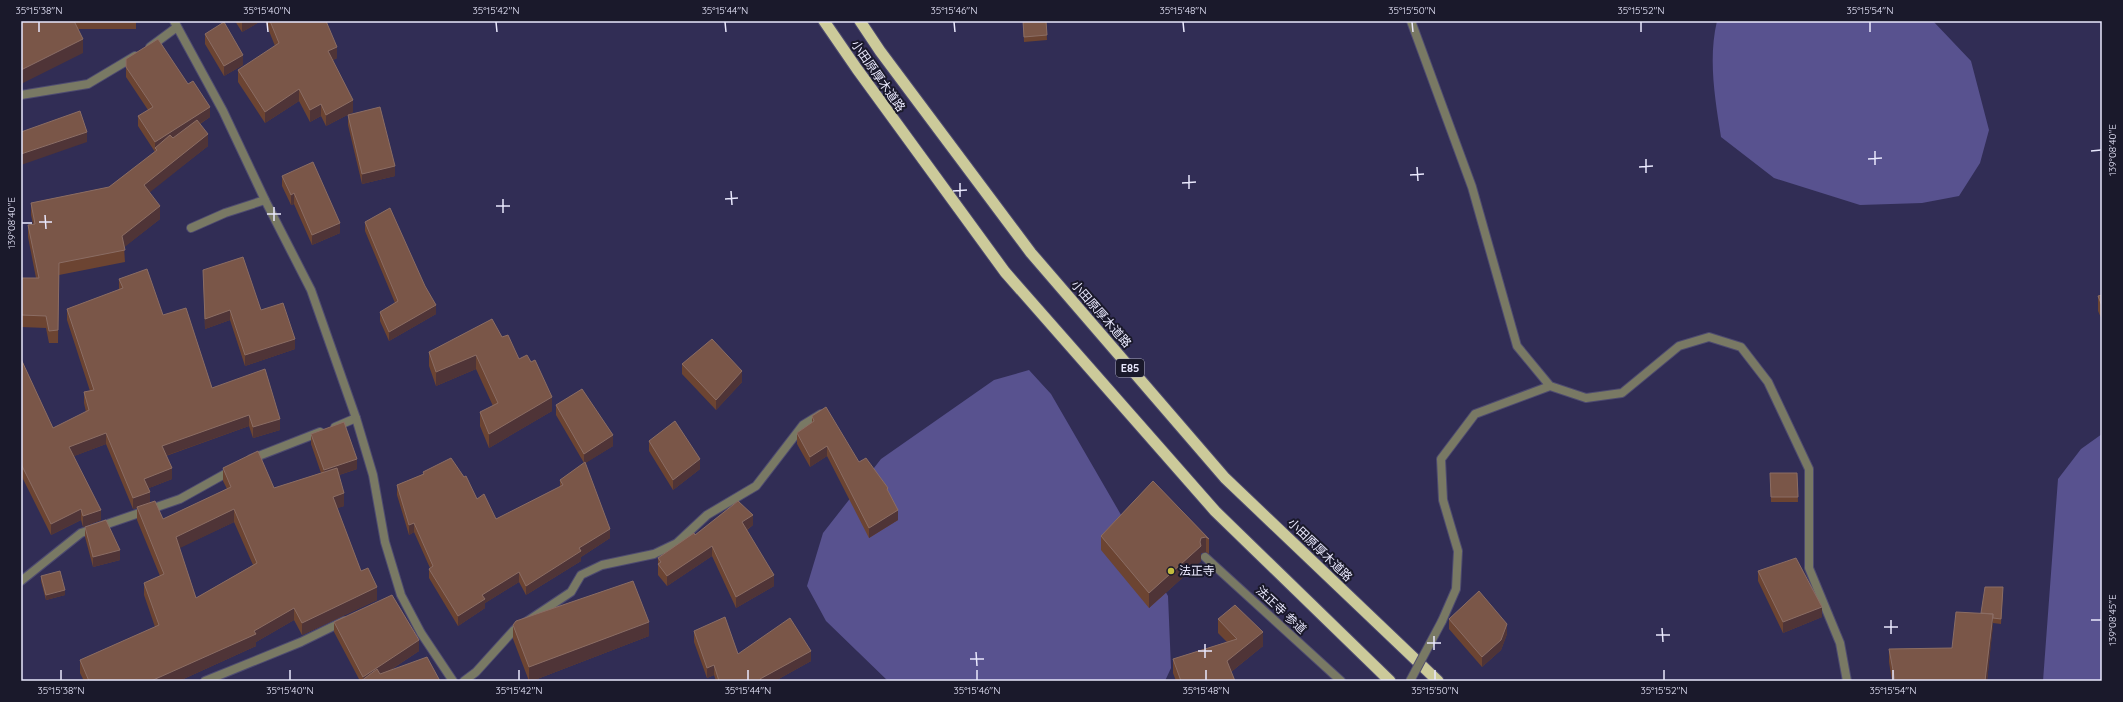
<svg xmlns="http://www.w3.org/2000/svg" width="2123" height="702" font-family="Quicksand,'Noto Sans JP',sans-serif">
<rect width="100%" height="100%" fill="#312d55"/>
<path fill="#58528f" d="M1717,21H1933L1971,61L1989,130L1980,163L1959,196L1922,203L1860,205L1774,178L1721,137C1715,99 1708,59 1717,21Z
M1029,370L1051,394L1168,596L1171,668L1165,681H888L826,621L807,586L823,533L881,459L994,380Z
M2102,434V681H2043L2058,479L2081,449Z"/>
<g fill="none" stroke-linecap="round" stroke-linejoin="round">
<g stroke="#4e4b70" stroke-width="10">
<path id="service" d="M150,47L177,27
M21,95L88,84L135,56
M335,427L356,418
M251,459L320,432
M1205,557L1341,681
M21,581L81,533L180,499L232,470
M205,681L301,642L344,621
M464,681L476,672L514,630L571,592L581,575L602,565L654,554L677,543L707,515L756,486L803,425L821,414"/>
</g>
<g stroke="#4e4b70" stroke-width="10">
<path id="minor" d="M1411,21L1472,187L1517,346L1550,386L1586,398L1622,393L1679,346L1709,337L1741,347L1768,382L1809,469V568L1840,643L1847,681
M191,228L225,213L265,200
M1442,621L1456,589L1458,551L1443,500L1441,459L1475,414L1550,386"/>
</g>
<g stroke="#4e4b70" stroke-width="10">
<path id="tertiary" d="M174,21L223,111L265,200L311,290L356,418L373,475L385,542L401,595L421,633L453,681"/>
</g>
<g stroke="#4e4b70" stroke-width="13">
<path id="trunk" d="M824,21L857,69L1005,272L1215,511L1390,681
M860,21L880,51L1031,253L1225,478L1438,681"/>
</g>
<use href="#service" stroke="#797964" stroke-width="8"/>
<use href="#minor" stroke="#797964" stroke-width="8"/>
<use href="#tertiary" stroke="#797964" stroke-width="8"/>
<use href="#trunk" stroke="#ccca9a" stroke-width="11"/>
<g stroke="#4e4b70" stroke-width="10" stroke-linecap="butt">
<path id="minor-bridge" d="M1410,681L1442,621"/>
</g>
<use href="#minor-bridge" stroke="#797964" stroke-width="8"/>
</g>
<path fill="#6c4432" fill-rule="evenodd" d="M21,21H136V29H78L83,53Z
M235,21H261L242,32Z
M265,21H326L337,58L333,60L353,112L326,126L321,116L310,122L299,101L265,123L238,82V70L275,46Z
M1023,21H1046L1047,40L1024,42Z
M205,34L243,65L224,76L205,44Z
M126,59L188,84L210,117L200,124L208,146L149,192L160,219L124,247L125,262L59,275L58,343H49L46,328L21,327V278H36L28,237V225L33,224L31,215V203L109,187L155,152L138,126V116L148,110L126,77Z
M348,115L395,176L362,184L348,125Z
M282,176L340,233L312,245L294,204L291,205L282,186Z
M365,222L436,314L389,341L380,321V312L395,303L365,231Z
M203,270L261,310L295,349L245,366L230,320L205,329Z
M119,279L163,315L212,388L280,430L253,438L249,426L166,456L172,479L149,488L150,502L163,519L227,489L223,481V468L274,488L321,473L311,444V434L357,469L339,475L344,506L337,508L361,571L377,600L302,635L294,620L256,642V646L179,681H84L80,673V660L155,627L144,595V583L160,576L137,520V508L133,509L106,444L74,456L101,520L83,527L81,520L51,535L21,475V359L53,428L86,412L84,403V392L90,391L67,320V309L119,290ZM234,522L253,565L196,598L179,548Z
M2102,295V320L2098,311V296Z
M502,337L519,359L552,411L489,448L480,426V412L493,406L476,369L436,386L429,366V352Z
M682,364L742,382L716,410L682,374Z
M556,405L613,446L585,463L610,538L581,557V561L526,595L519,582L485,603V608L458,626L429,578V569L430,568L414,532L409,535L397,495V485L423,474V472L477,499L496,519L560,487V480L584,463L556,415Z
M812,416L888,492L898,520L869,538L827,456L810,467L797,444V433L812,423Z
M649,441L700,469L673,490L649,451Z
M1770,473H1797L1798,502H1771Z
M1153,481L1209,539V554L1206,552L1201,553V561L1149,608L1101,550V536Z
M753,525L747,530L774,586L736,608L712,556L667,586L658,575V558L695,535Z
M85,527L120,560L93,567L85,537Z
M1758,571L1822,617L1783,633L1758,581Z
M41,576L65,595L46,600L41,581Z
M2003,592L2001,624L1993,623L1987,681H1892L1889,662V649L1952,648L1981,613Z
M1218,619L1263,646L1231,672L1235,681H1176L1173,673V659L1227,642L1218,633Z
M1449,619L1507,634L1501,650L1482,667L1449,629Z
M334,622L419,651L389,671L440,681H360L334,632Z
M513,625L649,636L532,681H529L513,639Z
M694,631L738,654L811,661L775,681H716L714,675L707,678L694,642Z"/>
<path fill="#4f3437" d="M242,21H261L242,32Z
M83,39V53L21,84V70Z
M337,47V58L328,62V51Z
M243,55V65L224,76V66Z
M299,89V101L265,123V112Z
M353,100V112L326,126V115Z
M321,104V116L310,122V110Z
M210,107V117L157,151V150L155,148V142Z
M87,132V142L21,165V154Z
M208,134V146L144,197V185Z
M395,166V176L362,184V174Z
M294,193V204L291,205V195Z
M160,206V219L122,249V236Z
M340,223V233L312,245V235Z
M436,305V314L389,341V332Z
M230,310V320L205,329V319Z
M295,339V349L245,366V355Z
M476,355V369L436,386V372Z
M742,371V382L716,410V400Z
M552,397V411L489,448V434Z
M249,415V426L162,457V446Z
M280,419V430L253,438V427Z
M106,433V444L69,458V447Z
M613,435V446L584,464V454Z
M827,446V456L810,467V457Z
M357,459V469L324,480V470Z
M700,459V469L673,490V480Z
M172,468V479L144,490V479Z
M150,492V503L133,509V498Z
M344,493V506L333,510V497Z
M81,509V520L51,535V524Z
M234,509V522L176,550V537Z
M101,510V520L83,527V516Z
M898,510V520L869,538V528Z
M753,515V525L742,533V522Z
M414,523V532L409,535V525Z
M610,529V538L581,557V561L526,595V586L579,548Z
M1206,537V552L1201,553V561L1149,608V593L1200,542L1201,538Z
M712,546V556L667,586V576Z
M120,550V560L93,567V557Z
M519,572V582L485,603V608L458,626V616L482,595Z
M774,575V586L736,608V597Z
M377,587V600L302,635V623Z
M65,590V595L46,600V595Z
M1822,607V617L1783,633V622Z
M294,608V620L256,642V646L179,681H151L254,631Z
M1993,614V627L1987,681H1985Z
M649,622V636L532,681H529V667Z
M1507,624V634L1501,650L1482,667V657Z
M1263,632V646L1227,675V661Z
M419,640V651L373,681H363V677Z
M811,651V661L775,681H760V679Z
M714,665V675L707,678V668Z"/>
<path fill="#7a5648" stroke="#8b6d64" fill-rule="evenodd" d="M21,21H74L83,39L21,70Z
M270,21H326L337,47L328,51L353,100L326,115L321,104L310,110L299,89L265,112L238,70L279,43Z
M1023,21H1046L1047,35L1024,37Z
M224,22L243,55L224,66L205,34Z
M158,39L188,84L193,81L210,107L155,142L138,116L153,107L126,67V59Z
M380,107L395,166L362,174L348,115Z
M80,111L87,132L21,154V132Z
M197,120L208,134L144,185L160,206L122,236L125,250L59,263L58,330L49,331L46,316L21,315V278H39L28,225L35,224L31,203L109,187L157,150L155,148L170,135L173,138Z
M313,162L340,223L312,235L294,193L291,195L282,176Z
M390,208L425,286L436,305L389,332L380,312L398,301L365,222Z
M243,257L261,310L283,303L295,339L245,355L230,310L205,319L203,270Z
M147,269L163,315L186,308L212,388L265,369L280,419L253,427L249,415L162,446L172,468L144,479L150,492L133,498L106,433L69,447L101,510L83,516L81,509L51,524L21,464V359L53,428L89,410L84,392L94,390L67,309L123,288L119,279Z
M2102,295V306L2098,296Z
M492,319L502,337L508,335L519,359L527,355L531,362L535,360L552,397L489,434L480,412L498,403L476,355L436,372L429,352Z
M712,339L742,371L716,400L682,364Z
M582,389L613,435L584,454L556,405Z
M826,407L859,462L866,458L888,488L887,489L898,510L869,528L827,446L810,457L797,433L814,421L812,416Z
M675,421L700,459L673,480L649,441Z
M344,422L357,459L324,470L311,434Z
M258,451L274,488L337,468L344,493L333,497L361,571L368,568L377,587L302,623L294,608L254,631L256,634L151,681H89L80,660L159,625L144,583L164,574L137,507L155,501L163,519L231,487L223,468ZM234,509L257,563L196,598L176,537Z
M451,458L464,477L466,476L477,499L484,494L496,519L563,485L560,480L585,462L610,529L579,548L581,551L526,586L519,572L482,595L485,599L458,616L429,569L433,566L414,523L409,525L397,485L424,474L423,472Z
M1770,473H1797L1798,497H1771Z
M1153,481L1209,539L1206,537L1201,538L1200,542L1201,546L1149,593L1101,536Z
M738,501L753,515L742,522L774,575L736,597L712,546L667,576L658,564L661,562L658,558L694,533L695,535Z
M106,520L120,550L93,557L85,527Z
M1796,558L1822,607L1783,622L1758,571Z
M60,571L65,590L46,595L41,576Z
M633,581L649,622L529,667L513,625L516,621Z
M1985,587H2003L2001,619L1993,618V614L1981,613Z
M1479,591L1507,624L1501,640L1482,657L1449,619Z
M392,595L419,640L363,677L334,622Z
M1235,605L1263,632L1227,661L1235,681H1181L1173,659L1237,639L1218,619Z
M1956,612L1993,614L1985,681H1895L1889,649L1952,648Z
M725,617L738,654L790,618L811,651L760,679L761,681H719L714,665L707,668L694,631Z
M427,657L440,681H361L377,669L380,674Z"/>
<path fill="none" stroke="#e9e8fd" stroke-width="1.5" d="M39,22V32M267,22L268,32M496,22L497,32M725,22L726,32M954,22L955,32M1183,22L1184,32M1412,22L1413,32M1641,22V32M1870,22V32M1875,151V165M2091,151L2101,150M1646,159V173M1868,159L1882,158M1417,167L1418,181M1639,167L1653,166M1189,175V189M1410,175L1424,174M960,183V197M1182,183L1196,182M731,191L732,205M953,191L967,190M503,199V213M725,199L738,198M496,206H510M274,207V221M267,214H281M45,215L46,229M39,222H52M22,223H32M1891,620V634M2091,620H2101M1884,627H1898M1662,628L1663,642M1656,635H1670M1434,636V650M1427,643H1441M1205,644V658M1198,651H1212M976,652L977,666M970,659H984M61,670V680M290,670V680M519,670V680M748,670V680M977,670V680M1206,670V680M1435,670V680M1664,670V680M1893,670V680"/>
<circle fill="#c3bd3e" stroke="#1a192b" stroke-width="1.5" cx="1171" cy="571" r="4"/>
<g text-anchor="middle" stroke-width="4" stroke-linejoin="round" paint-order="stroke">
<rect fill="#1a192b" stroke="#abaabe" stroke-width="1" x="1116" y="359" width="28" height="18" rx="3"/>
<g font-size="11" font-weight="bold" fill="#e9e8fd">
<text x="1130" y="372">E85</text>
</g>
<g font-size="12" fill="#e9e8fd" stroke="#1a192b">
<text transform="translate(878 76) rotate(55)" y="4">小田原厚木道路</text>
<text transform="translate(1101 314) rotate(49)" y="4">小田原厚木道路</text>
<text transform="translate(1320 550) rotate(44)" y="4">小田原厚木道路</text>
<text transform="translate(1281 610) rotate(43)" y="4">法正寺 参道</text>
</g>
<g font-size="12" fill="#e9e8fd" stroke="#1a192b" text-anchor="start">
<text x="1179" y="575">法正寺</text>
</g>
</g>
<rect width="2123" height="702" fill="none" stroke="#1a192b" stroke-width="44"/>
<rect x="22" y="22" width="2079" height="658" fill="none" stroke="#e9e8fd" stroke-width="1.5"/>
<g font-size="10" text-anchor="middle" fill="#e9e8fd">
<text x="39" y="14">35°15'38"N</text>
<text x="267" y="14">35°15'40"N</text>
<text x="496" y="14">35°15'42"N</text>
<text x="725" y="14">35°15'44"N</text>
<text x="954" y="14">35°15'46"N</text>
<text x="1183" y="14">35°15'48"N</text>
<text x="1412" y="14">35°15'50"N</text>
<text x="1641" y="14">35°15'52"N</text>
<text x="1870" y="14">35°15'54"N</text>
<text transform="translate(2112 150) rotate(-90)" y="4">139°08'40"E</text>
<text transform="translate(11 223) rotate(-90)" y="4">139°08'40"E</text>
<text transform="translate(2112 620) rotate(-90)" y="4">139°08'45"E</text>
<text x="61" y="694">35°15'38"N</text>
<text x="290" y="694">35°15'40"N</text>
<text x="519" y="694">35°15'42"N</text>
<text x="748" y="694">35°15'44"N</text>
<text x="977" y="694">35°15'46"N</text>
<text x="1206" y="694">35°15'48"N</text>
<text x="1435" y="694">35°15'50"N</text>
<text x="1664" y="694">35°15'52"N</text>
<text x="1893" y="694">35°15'54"N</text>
</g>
</svg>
